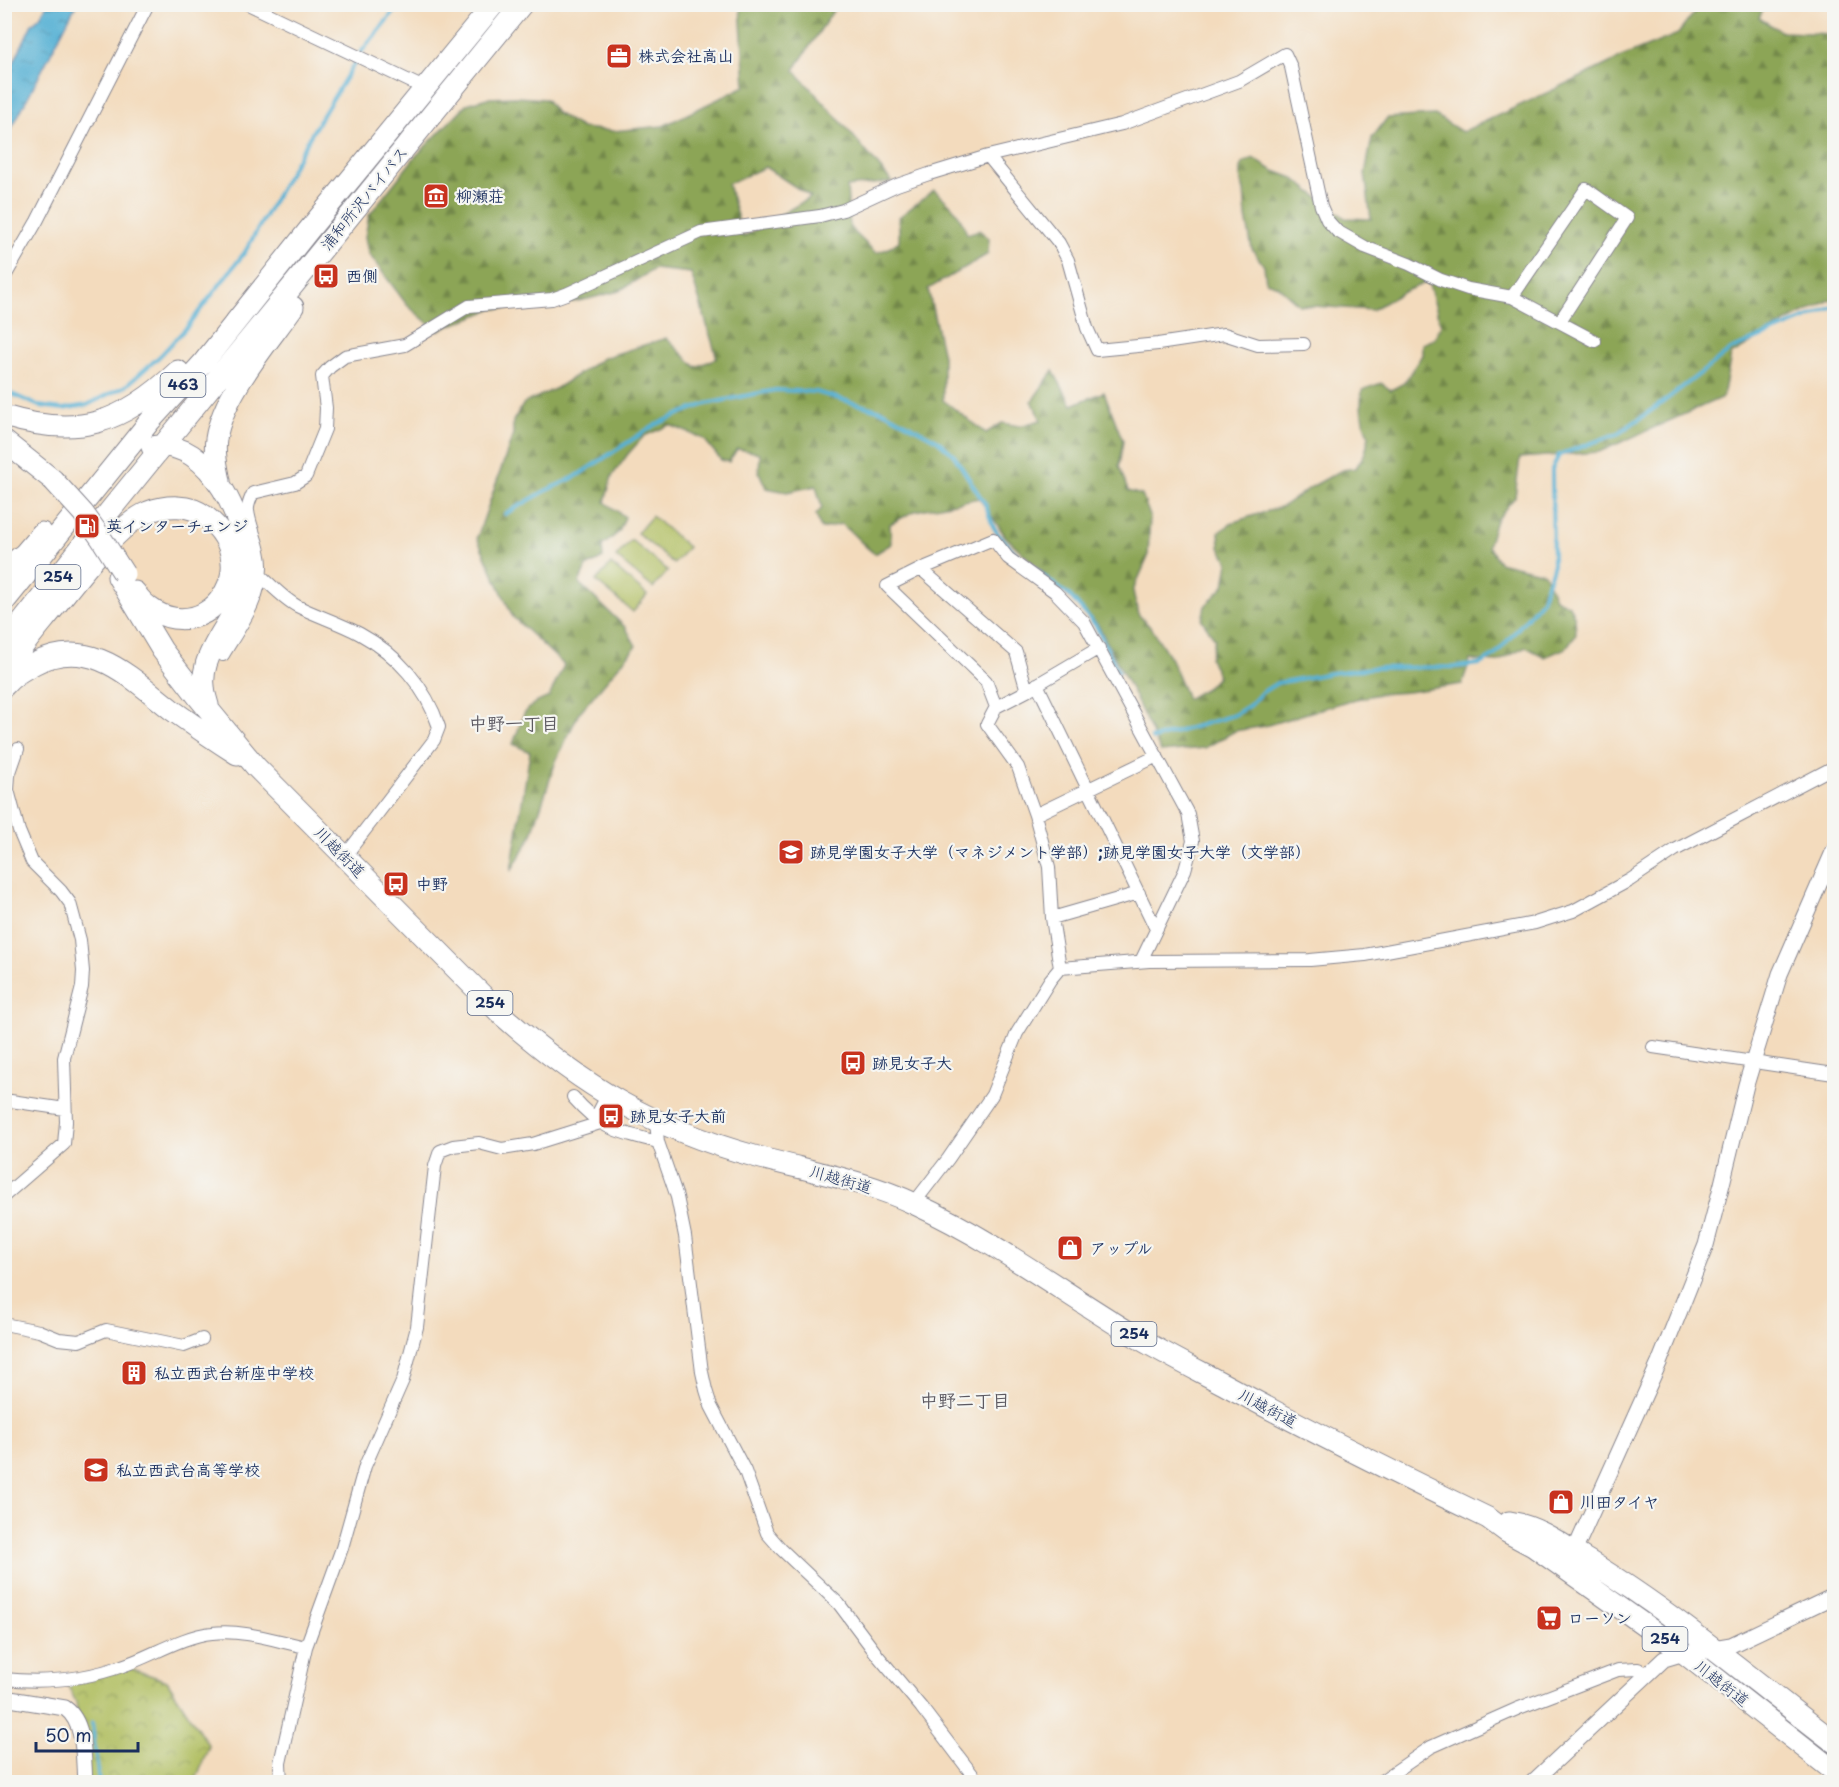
<svg xmlns="http://www.w3.org/2000/svg" width="1839" height="1787" font-family="'Playpen Sans','Klee One',sans-serif">
<defs>
<pattern id="forest-firs" width="22" height="20" patternUnits="userSpaceOnUse" patternTransform="scale(1.5)"><rect width="22" height="20" fill="#8ca556"/><path d="M5 1l3.5 6h-7zM16 11l3.5 6h-7z" fill="#72874a"/></pattern>
<pattern id="park-crowns" width="20" height="18" patternUnits="userSpaceOnUse" patternTransform="scale(1.5)"><rect width="20" height="18" fill="#b0be60"/><path d="M2 6a3 3 0 1 1 6 0M12 15a3 3 0 1 1 6 0" fill="none" stroke="#8e9b52"/></pattern>
<pattern id="water-ripples" width="26" height="14" patternUnits="userSpaceOnUse" patternTransform="scale(1.5)"><rect width="26" height="14" fill="#56b1d4"/><path d="M2 4q2-2 4 0t4 0M15 11q2-2 4 0t4 0" fill="none" stroke="#4690af"/></pattern>
</defs>
<rect width="100%" height="100%" fill="#f6f6f2"/>
<filter id="ink" filterUnits="userSpaceOnUse"><feTurbulence type="fractalNoise" baseFrequency=".0167" numOctaves="2"/><feDisplacementMap in="SourceGraphic" scale="12" xChannelSelector="R" yChannelSelector="G"/><feConvolveMatrix kernelMatrix="1 2 1 2 8 2 1 2 1" color-interpolation-filters="sRGB"/></filter>
<filter id="wash" filterUnits="userSpaceOnUse"><feTurbulence type="fractalNoise" baseFrequency=".008" numOctaves="4" result="noise"/><feDisplacementMap in="SourceGraphic" scale="24" xChannelSelector="R" yChannelSelector="G"/><feGaussianBlur stdDeviation="1.35" result="paint"/><feColorMatrix in="noise" values="0 0 0 0 0 0 0 0 0 0 0 0 0 0 0 0 0 1.4 0 .05"/><feComposite in="paint" operator="in"/></filter>
<g filter="url(#wash)">
<rect width="100%" height="100%" fill="#f3dbbd"/>
<path fill="url(#forest-firs)" stroke="#546a5a" stroke-width="1.5" fill-rule="evenodd" d="M740,5H837L794,70L843,124L892,182L847,187L850,228L876,253L887,249L899,241V217L934,190C952,205 959,211 967,234L979,230L989,238L988,254L928,289L943,356V400L986,433L1002,423L1020,426L1041,420L1032,401L1053,371L1072,405L1104,392L1123,441L1119,466L1128,491L1142,495L1150,516L1148,557L1133,591L1138,614L1152,629L1171,659L1187,699L1208,687L1218,676L1210,658L1215,639L1202,620L1205,606L1224,586L1228,562L1220,547L1219,532L1234,522L1283,506L1313,486L1342,470L1356,468L1365,453L1369,436C1361,421 1360,407 1362,390L1381,383L1391,390L1404,383L1422,355V344L1434,339L1441,325L1428,282L1403,292L1372,310L1299,305L1278,286L1266,282L1264,266L1252,249L1246,217L1244,191L1240,176L1242,164L1253,158L1272,170L1293,178L1345,218L1371,219L1365,174L1372,138L1387,118L1435,115L1462,132L1581,77L1624,56L1678,34L1700,5H1765L1759,18L1782,32L1834,34V298L1788,321L1731,355L1723,397L1599,452L1520,458L1515,497L1496,520L1488,546L1499,562L1544,573L1555,598L1569,605L1575,618L1576,634L1566,648L1545,657L1526,647L1497,662L1470,660L1462,684L1408,692L1379,694L1347,701L1265,726L1235,731L1205,748L1161,752L1132,691L1098,625L1006,537L979,498L915,511L890,524L891,544L875,554C862,545 855,534 841,524L821,529L816,515L822,508L816,486L787,492L766,488L759,472L760,453L737,449L729,462L721,460L704,439L670,425L644,436L628,454L612,476L605,502L625,517L619,532L602,546L603,558L586,567L579,583L626,628L636,646L579,713L556,761L531,837L511,871L530,752L513,744L524,714L533,704L549,697L564,665L513,617L477,538L513,435V421L524,403L557,388L603,358L666,338L696,367L717,358L691,273L654,269L619,291L588,299L552,306L492,309L437,331L407,305L368,253L365,237L369,215L415,157L467,104L487,98L517,97L546,99L556,113L582,128L613,131L663,126L745,86ZM765,167L811,197L743,237L728,184Z"/>
<path fill="url(#park-crowns)" stroke="#66765f" stroke-width="1.5" d="M123,1666L167,1681L209,1746L195,1782H85L76,1702L65,1680Z"/>
<path fill="#b0be60" stroke="#66765f" stroke-width="1.5" d="M652,516L688,547L674,564L637,533Z
M631,540L668,571L653,588L616,557Z
M611,564L647,595L633,612L596,581Z"/>
<path fill="url(#water-ripples)" stroke="#387099" stroke-width="1.5" d="M47,5H76L5,141V81L32,24L40,17Z"/>
<g fill="none" stroke-linecap="round" stroke-linejoin="round">
<path stroke="#56b1d4" stroke-width="4" d="M12,394L39,406L63,409L87,405L126,386L160,356L187,327L245,252L313,131L362,51L400,4
M505,514L547,490L575,477L653,426L682,413L706,404L754,394L776,390L816,392L885,412L937,440L953,454L985,504L993,526L998,534L1022,560L1070,596L1096,626L1118,672
M1152,738L1153,739L1234,715L1250,705L1261,693L1277,683L1331,673L1372,668L1456,667L1480,664L1494,656L1503,646L1542,600C1544,588 1550,578 1553,567L1552,469L1559,455L1619,433L1663,402L1732,349L1834,307
M92,1723L99,1782"/>
</g>
</g>
<g filter="url(#ink)">
<g fill="none" stroke-linecap="round" stroke-linejoin="round">
<g stroke="#87858e" stroke-width="14">
<path id="minor" d="M248,4L426,89
M988,156L1059,243L1068,260L1087,328L1097,350L1158,344L1224,334L1258,345L1304,344
M4,278L37,221L148,4
M1512,297L1586,189L1627,218L1560,321
M921,569L1016,652L1027,691L996,707L987,724L1018,767L1035,815L1049,867L1052,918L1060,968
M261,576C272,586 284,599 297,606C317,616 340,623 360,634C397,654 426,687 439,727L434,740L345,856
M223,655C239,628 262,598 261,565C261,546 250,529 248,511C247,505 251,498 253,493L295,483L306,476L325,429L326,408L322,376L330,367L345,356L405,345L469,306L552,299L566,294L701,232L820,216L843,210L897,185L929,174L988,156L1122,124L1239,81L1285,54L1291,67L1321,206L1327,220L1337,231L1365,247L1409,264L1441,280L1468,289L1512,297L1595,341
M1037,684L1156,929
M1031,688L1099,648
M996,707L986,681L887,586L921,569L993,539L1008,558L1055,592L1084,622L1188,814L1193,841L1185,870L1141,961
M1035,815L1157,756
M1052,918L1139,893
M1653,1047L1834,1074
M573,1097C603,1131 616,1131 658,1142
M4,1100L65,1109
M595,1119L607,1096
M656,1122L658,1142L677,1197L685,1236L702,1372L706,1390L711,1406L745,1471L767,1533L781,1549L839,1604L878,1656L921,1707L978,1782
M4,1196L64,1144L66,1122L64,1058L82,987L83,971L80,940L70,903L61,891L32,862L19,831L8,790L9,775L18,749
M914,1203L948,1159L992,1095L1017,1033L1050,980L1060,968L1149,961L1310,960L1365,955L1535,923L1573,911L1630,880L1675,850L1834,767
M4,1324L39,1331L59,1339L79,1341L106,1330L184,1346L202,1339
M4,1679C44,1683 84,1680 122,1666C150,1657 182,1636 212,1633C243,1629 276,1641 306,1647
M281,1782L280,1763L306,1647L342,1548L365,1466L403,1380L417,1327L435,1166L440,1151L453,1146L479,1143L502,1149L533,1144L600,1123
M1380,1782L1431,1747L1519,1708L1618,1670L1638,1669L1649,1674"/>
</g>
<g stroke="#87858e" stroke-width="17">
<path id="tertiary" d="M1574,1552L1659,1363L1706,1245L1722,1184L1746,1085L1780,974L1834,850
M4,1698L65,1708C86,1723 83,1759 85,1782
M1533,1782L1664,1659L1684,1653L1731,1645L1834,1596"/>
</g>
<g stroke="#87858e" stroke-width="23">
<path id="trunk" d="M4,416C79,439 123,423 178,371
M4,441L53,480
M152,447C210,435 251,528 246,575C242,624 188,652 208,705
M220,481C217,467 214,453 216,439C223,394 267,344 293,307
M4,570L24,554L42,533
M118,577L162,650L199,698L256,767L503,1016C582,1086 652,1128 754,1156C808,1171 864,1180 915,1204C995,1241 1065,1294 1140,1339C1169,1356 1199,1371 1229,1387C1314,1433 1401,1476 1488,1518L1507,1532L1533,1546L1684,1653L1834,1771
M4,602L150,421L203,363L308,231L494,4
M4,645L112,508L522,4
M4,675C17,651 36,630 53,609C75,582 117,525 148,512C166,505 190,504 205,516C219,527 231,543 232,562C233,572 230,583 225,592C204,629 157,626 135,592
M4,686C12,676 23,670 34,664C90,634 131,678 172,710C193,725 215,740 237,754
M1509,1522C1538,1526 1563,1545 1587,1560C1674,1613 1753,1680 1834,1742"/>
</g>
<use href="#minor" stroke="#fff" stroke-width="12"/>
<use href="#tertiary" stroke="#fff" stroke-width="15"/>
<use href="#trunk" stroke="#fff" stroke-width="21"/>
<g stroke="#87858e" stroke-width="23" stroke-linecap="butt">
<path id="trunk-bridge" d="M53,480L83,513L101,538L124,574"/>
</g>
<use href="#trunk-bridge" stroke="#fff" stroke-width="21"/>
</g>
</g>
<defs>
<g id="office-square" transform="scale(1.35)"><rect x="-9" y="-9" width="18" height="18" rx="4" fill="#c8321e" stroke="#f6f6f2"/><path d="M-6-3h4V-5.5h4V-3h4V5H-6ZM-1-4.5V-3h2v-1.5ZM-6 0V1H6V0Z" fill="#fff"/></g>
<g id="museum-square" transform="scale(1.35)"><rect x="-9" y="-9" width="18" height="18" rx="4" fill="#c8321e" stroke="#f6f6f2"/><path d="M0-6L6-3V-2H-6V-3ZM-5-1h2V3h-2ZM-1-1h2V3h-2ZM3-1h2V3H3ZM-6 4H6V6H-6Z" fill="#fff"/></g>
<g id="bus-square" transform="scale(1.35)"><rect x="-9" y="-9" width="18" height="18" rx="4" fill="#c8321e" stroke="#f6f6f2"/><path d="M-5-6H5V4H4V6H2V4H-2V6H-4V4H-5ZM-3.5-4V0h7V-4ZM-3.5 1.2v1.5H-2V1.2ZM2 1.2v1.5H3.5V1.2Z" fill="#fff"/></g>
<g id="fuel-square" transform="scale(1.35)"><rect x="-9" y="-9" width="18" height="18" rx="4" fill="#c8321e" stroke="#f6f6f2"/><path d="M-5.5-6h7V0h2V4h1.3V-2.5L3-4.5l.8-.8L6-3V5H2.5V1h-1V6h-7ZM-4.2-4.7v3.2H.2V-4.7Z" fill="#fff"/></g>
<g id="university-square" transform="scale(1.35)"><rect x="-9" y="-9" width="18" height="18" rx="4" fill="#c8321e" stroke="#f6f6f2"/><path d="M0-5L7-2L0 1L-7-2ZM-4 1L0 2.5L4 1V4Q0 6-4 4Z" fill="#fff"/></g>
<g id="shop-square" transform="scale(1.35)"><rect x="-9" y="-9" width="18" height="18" rx="4" fill="#c8321e" stroke="#f6f6f2"/><path d="M-5-2.5h2.3a2.7 3.5 0 0 1 5.4 0H5L5.5 6h-11ZM-1.5-2.5h3a1.5 2.3 0 0 0-3 0Z" fill="#fff"/></g>
<g id="building-square" transform="scale(1.35)"><rect x="-9" y="-9" width="18" height="18" rx="4" fill="#c8321e" stroke="#f6f6f2"/><path d="M-4-6H4V6H1V3H-1V6H-4ZM-2.5-4.3h1.7v1.8h-1.7ZM.8-4.3h1.7v1.8H.8ZM-2.5-1h1.7V.8h-1.7ZM.8-1h1.7V.8H.8Z" fill="#fff"/></g>
<g id="school-square" transform="scale(1.35)"><rect x="-9" y="-9" width="18" height="18" rx="4" fill="#c8321e" stroke="#f6f6f2"/><path d="M0-5L7-2L0 1L-7-2ZM-4 1L0 2.5L4 1V4Q0 6-4 4Z" fill="#fff"/></g>
<g id="supermarket-square" transform="scale(1.35)"><rect x="-9" y="-9" width="18" height="18" rx="4" fill="#c8321e" stroke="#f6f6f2"/><path d="M-6-5.5h2.5l.6 2H6L4.5 2H-2.5L-4.4-4H-6ZM-1.5 3.2a1.3 1.3 0 1 0 .1 0ZM3 3.2a1.3 1.3 0 1 0 .1 0Z" fill="#fff"/></g>
</defs>
<g fill-rule="evenodd">
<use href="#office-square" x="619" y="56"/>
<use href="#museum-square" x="436" y="196"/>
<use href="#bus-square" x="326" y="276"/>
<use href="#fuel-square" x="87" y="526"/>
<use href="#university-square" x="791" y="852"/>
<use href="#bus-square" x="396" y="884"/>
<use href="#bus-square" x="853" y="1063"/>
<use href="#bus-square" x="611" y="1116"/>
<use href="#shop-square" x="1070" y="1248"/>
<use href="#building-square" x="134" y="1373"/>
<use href="#school-square" x="96" y="1470"/>
<use href="#shop-square" x="1561" y="1502"/>
<use href="#supermarket-square" x="1549" y="1618"/>
</g>
<g text-anchor="middle" stroke-width="4.5" stroke-linejoin="round" paint-order="stroke">
<g fill="#f6f6f2" stroke="#5d6b8a" stroke-width="1.5">
<rect x="160.5" y="373" width="45" height="24" rx="4.5"/>
<rect x="35.5" y="565" width="45" height="24" rx="4.5"/>
<rect x="467.5" y="991" width="45" height="24" rx="4.5"/>
<rect x="1111.5" y="1322" width="45" height="24" rx="4.5"/>
<rect x="1642.5" y="1627" width="45" height="24" rx="4.5"/>
</g>
<g font-size="15" font-weight="bold" fill="#1b2f5e">
<text x="183" y="390">463</text>
<text x="58" y="582">254</text>
<text x="490" y="1008">254</text>
<text x="1134" y="1339">254</text>
<text x="1665" y="1644">254</text>
</g>
<g font-size="16" font-weight="bold" fill="#1b2f5e" stroke="#f6f6f2" text-anchor="start">
<text x="638" y="62">株式会社高山</text>
<text x="456" y="202">柳瀬荘</text>
<text x="346" y="282">西側</text>
<text x="106" y="532">英インターチェンジ</text>
<text x="810" y="858">跡見学園女子大学（マネジメント学部）;跡見学園女子大学（文学部）</text>
<text x="416" y="890">中野</text>
<text x="872" y="1069">跡見女子大</text>
<text x="630" y="1122">跡見女子大前</text>
<text x="1090" y="1254">アップル</text>
<text x="154" y="1379">私立西武台新座中学校</text>
<text x="116" y="1476">私立西武台高等学校</text>
<text x="1580" y="1508">川田タイヤ</text>
<text x="1568" y="1624">ローソン</text>
</g>
<g font-size="16" fill="#1b2f5e" stroke="#f6f6f2">
<text transform="translate(364 198) rotate(-51)" y="6">浦和所沢バイパス</text>
<text transform="translate(340 852) rotate(45)" y="6">川越街道</text>
<text transform="translate(841 1179) rotate(16)" y="6">川越街道</text>
<text transform="translate(1268 1408) rotate(28)" y="6">川越街道</text>
<text transform="translate(1722 1683) rotate(38)" y="6">川越街道</text>
</g>
<g font-size="18" font-weight="bold" fill="#5d5a62" stroke="#f6f6f2">
<text x="514" y="730">中野一丁目</text>
<text x="965" y="1407">中野二丁目</text>
</g>
</g>
<rect width="1839" height="1787" fill="none" stroke="#f6f6f2" stroke-width="24"/>
<path d="M36 1742v9h102v-9" fill="none" stroke="#1b2f5e" stroke-width="3"/>
<text x="45" y="1742" font-size="18" fill="#1b2f5e" stroke="#f6f6f2" stroke-width="4.5" paint-order="stroke">50 m</text>
</svg>
